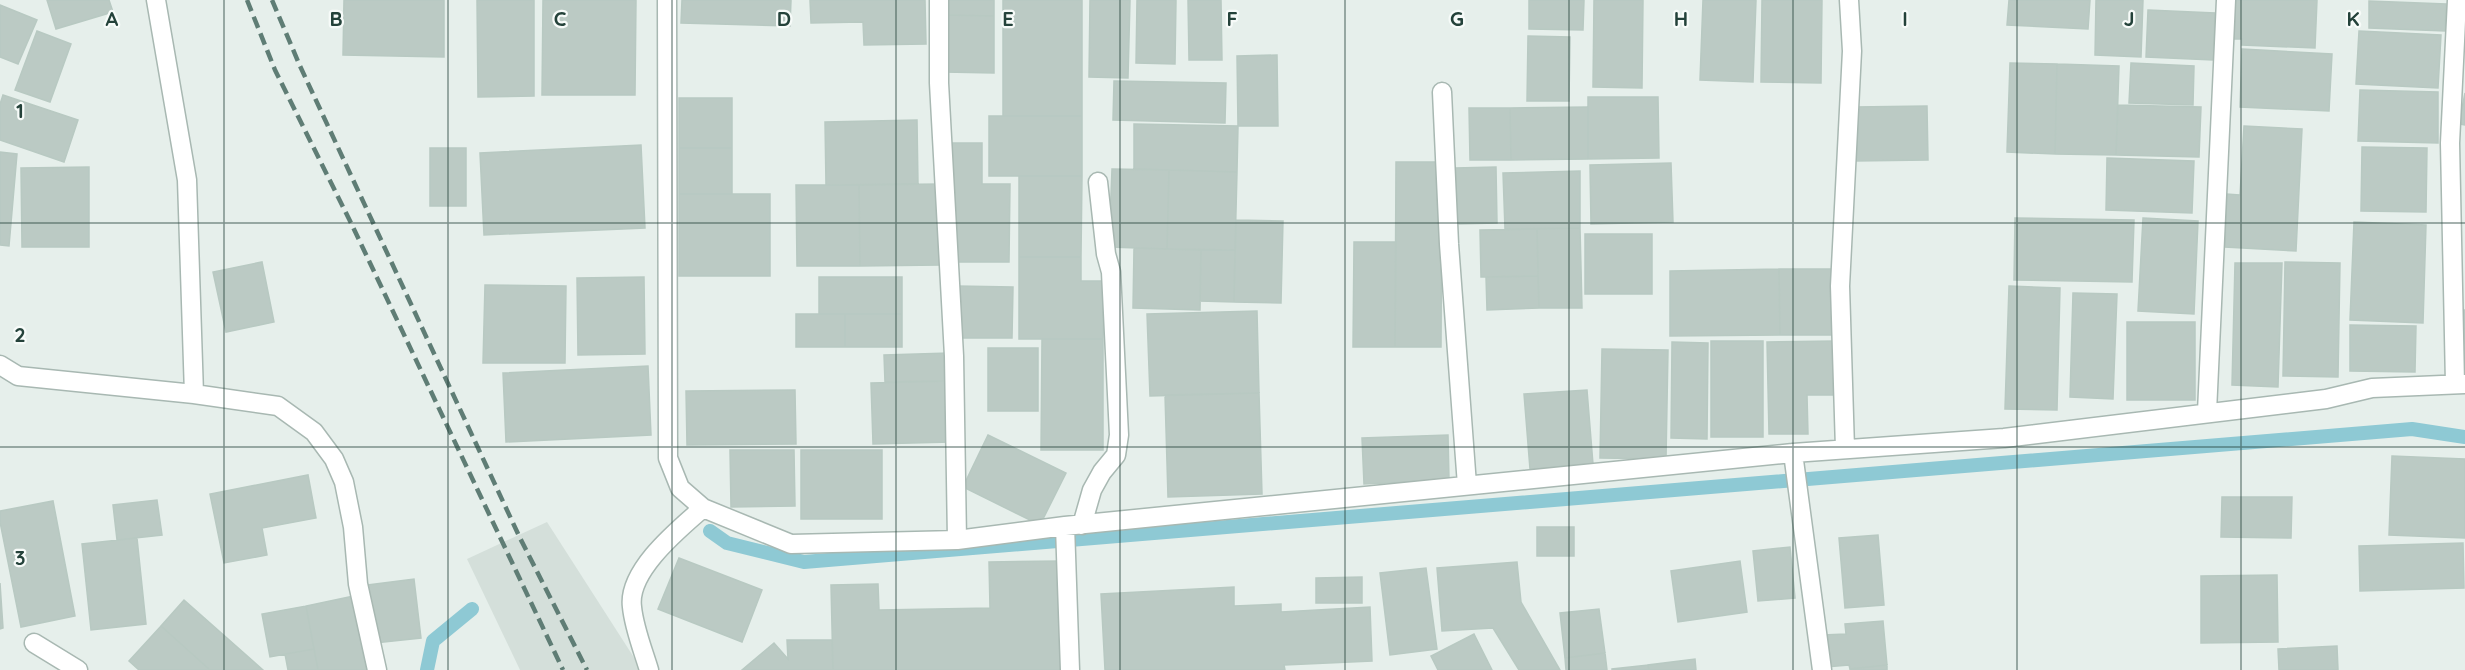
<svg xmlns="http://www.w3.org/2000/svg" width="2465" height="670" font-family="Quicksand,sans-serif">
<rect width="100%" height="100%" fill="#e6efeb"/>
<path fill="#d4dfda" d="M547,522L642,670H520L467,559Z"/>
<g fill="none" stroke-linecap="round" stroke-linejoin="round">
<path stroke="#8ec9d4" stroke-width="14" d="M710,531L727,543L804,562L2412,429L2465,437
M427,670L433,641L472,609"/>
</g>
<path fill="#bbcac4" stroke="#b8c9c2" stroke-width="1.5" d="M47,0H109L113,12L56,29Z
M344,0H444V57L343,55Z
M477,0H534V96L478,97Z
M543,0H636L635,95H542Z
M682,0H791L790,26L681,23Z
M810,0H925L926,44L864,45L863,22L811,23Z
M945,0H994V16L945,15Z
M1003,0H1082V116H1003Z
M1090,0H1130L1128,78L1089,77Z
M1137,0H1176L1175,64L1136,63Z
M1188,0H1221L1222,60H1189Z
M1529,0H1584L1583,30L1529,29Z
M1594,0H1643L1642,88L1593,87Z
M1703,0H1756L1753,82L1700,80Z
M1762,0H1822L1821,83L1761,82Z
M2009,0H2090L2088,29L2007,25Z
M2096,0H2143L2141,57L2095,55Z
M2231,0H2317L2315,48L2242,45V39H2229Z
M2369,1L2446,4L2445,31L2369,28Z
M0,5L37,20L18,64L0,57Z
M2148,10L2215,13L2213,60L2146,57Z
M945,15L994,16V73L944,72Z
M37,31L71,44L50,102L15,90Z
M2359,31L2441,35L2438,88L2356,84Z
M1528,36L1570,37L1569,101H1527Z
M2242,49L2332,54L2329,111L2240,107Z
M1277,55L1278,126H1238L1237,56Z
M2010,63L2057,64L2055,154L2007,152Z
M2131,63L2194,66L2193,105L2129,103Z
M2057,64L2119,66L2116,155L2055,154Z
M1114,81L1226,83L1225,123L1113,120Z
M2360,90L2438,92V143L2358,141Z
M2465,93V125L2459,124Z
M3,95L78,120L64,162L0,140V104Z
M1588,97H1658L1659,158L1588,159Z
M679,98H732V148H679Z
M2118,105L2201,107L2199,157L2116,155Z
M1927,106L1928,160L1855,161V107Z
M1588,107V159L1511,160L1510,108Z
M1469,108H1510L1511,160H1470Z
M989,116H1082V176H989Z
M917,120L918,184L826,185L825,122Z
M1134,124L1238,126L1237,172L1134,169Z
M2244,126L2302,129L2296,251L2225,247L2227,194L2240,195Z
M950,143H982V184H1010L1009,262H952Z
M641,145L645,228L484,235L480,153Z
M2362,147L2427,148L2426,212L2361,211Z
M430,148H466V206H430Z
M679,148H732V194H679Z
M0,152L17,154L9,246L0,245Z
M2107,158L2194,161L2192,213L2106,210Z
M1396,162H1442L1441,347H1395Z
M1671,163L1673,222L1591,224L1590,165Z
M89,167V247H22L21,168Z
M1496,167L1497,223L1456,224L1455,168Z
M1112,169L1169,170L1167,249L1109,247Z
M1169,170L1237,172L1235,250L1167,249Z
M1580,171V228L1505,229L1503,173Z
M1019,176H1082L1081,257H1019Z
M939,184L940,265L860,266L859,185Z
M796,185H859L860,266H797Z
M679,194H770V276H679Z
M2015,218L2134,220L2132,282L2014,280Z
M2143,218L2198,221L2194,314L2138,311Z
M1236,220L1283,221L1281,303L1234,302Z
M2354,222L2426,225L2423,323L2350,320Z
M1580,228L1582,308H1539L1537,229Z
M1537,229L1538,276L1481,277L1480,230Z
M1585,234H1652V294H1585Z
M1354,242H1396L1395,347H1353Z
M1134,248L1201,250L1200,310L1133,308Z
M1201,250H1235L1234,302L1200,301Z
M1019,257H1081V281H1104L1103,339H1019Z
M262,262L274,322L226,332L213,272Z
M2285,262L2340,263L2338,377L2283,376Z
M2235,263H2282L2278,387L2232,385Z
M1779,269L1780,335L1670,336V271Z
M1779,269H1834L1835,335H1780Z
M1538,276L1539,308L1487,310L1486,277Z
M644,277L645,354L578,355L577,278Z
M819,277H902V314H819Z
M485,285L566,286L565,363H483Z
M957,286L1013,287L1012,338H957Z
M2009,286L2060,288L2057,410L2005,409Z
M2073,293L2117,294L2113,399L2070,397Z
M2460,310H2465V368H2461Z
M1257,311L1259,393L1150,396L1147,314Z
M796,314H845V347H796Z
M845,314H902V347H845Z
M2127,322H2195V400H2127Z
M2350,325L2416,326L2415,372L2350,371Z
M1042,339H1103V450H1041Z
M1711,341H1763V437H1711Z
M1835,341L1836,395H1807L1808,434H1769L1767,342Z
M1672,342L1708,343L1707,439L1671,438Z
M988,348H1038V411H988Z
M1602,349L1668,350L1666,459L1600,458Z
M949,353L950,381L885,382L884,355Z
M648,366L651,435L506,442L503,373Z
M950,381L951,442L873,444L871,383Z
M795,390L796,444L687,445L686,391Z
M1587,390L1593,464L1530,469L1524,394Z
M1259,393L1262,494L1168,497L1165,395Z
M988,435L1066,473L1040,525L963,487Z
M1448,435L1449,480L1364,484L1362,438Z
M730,450H794L795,506L731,507Z
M801,450H882V519H801Z
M2392,456L2465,459V538L2389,535Z
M308,475L316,518L262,528L267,555L224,563L210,494Z
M2222,497H2292L2291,538L2221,537Z
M157,500L162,535L117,540L113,505Z
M53,501L75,616L21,627L0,522V511Z
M1537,527H1574V556H1537Z
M1878,535L1884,605L1845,608L1839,538Z
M137,538L146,624L91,630L82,544Z
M2463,543L2464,588L2360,591L2359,546Z
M1790,547L1795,598L1758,601L1753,551Z
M679,558L762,590L742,642L658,609Z
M1060,561L1063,670H833L831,585L878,584L879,610L990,608L989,562Z
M1740,561L1747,612L1678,622L1671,571Z
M1517,562L1521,602L1560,670H1519L1493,628L1442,631L1437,568Z
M1426,568L1437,649L1390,655L1380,573Z
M2277,575L2278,642L2201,643V576Z
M1362,577V603H1316V578Z
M414,579L421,638L375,643L368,585Z
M0,583L3,628L0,629Z
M1234,587V606L1281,604V612L1370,607L1372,661L1284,665L1285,670H1105L1101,594Z
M354,596L368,670H318L306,606Z
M184,600L263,670H210L161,626Z
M306,606L314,649L270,657L262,614Z
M1599,609L1605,653L1565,658L1560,613Z
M1883,621L1887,665L1850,669L1849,665L1826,667L1823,635L1846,634L1845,624Z
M161,626L210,670H139L129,661Z
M1474,634L1492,670H1438L1431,656Z
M787,640H832L833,670H742L774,643L788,659Z
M2337,646L2338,670H2279L2278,649Z
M314,649L318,670H288L285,654Z
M1605,653L1607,670H1566L1565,658Z
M1695,659L1696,670H1649L1648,665Z
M1648,665L1649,670H1612V669Z
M1887,665V670H1850V669Z"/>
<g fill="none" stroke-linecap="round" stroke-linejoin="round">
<g stroke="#a8b8b2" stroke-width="21">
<path id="street" d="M156,0L187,180L194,394
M667,0L668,458L680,488L703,508L791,544L957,540L1065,526L1793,453L2004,438L2326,399L2372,388L2465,384
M939,0V83L954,356L957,540
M1442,92L1449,244L1467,485
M0,365L18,376L194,394L278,406L314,432L334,459L344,482L353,527L358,584L377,670
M2455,384L2450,143L2457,0
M2207,412L2226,0
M1845,449L1840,286L1852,51L1849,0
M1793,453L1822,670
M1082,525L1092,490L1102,472L1116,455L1119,435L1111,272L1106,254L1098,182
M1065,526L1070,670
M34,643L78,670
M649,670C643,650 634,628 632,607C627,571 679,529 703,508"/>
</g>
<use href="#street" stroke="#fff" stroke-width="18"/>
<path stroke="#5f7d75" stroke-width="4.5" stroke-dasharray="12 6" stroke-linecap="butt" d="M247,0L275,70L352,225L563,670
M272,0L300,66L520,538L587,670"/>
</g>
<path fill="none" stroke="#24423a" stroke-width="1.5" stroke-opacity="0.55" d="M224,0V670M448,0V670M672,0V670M896,0V670M1120,0V670M1345,0V670M1569,0V670M1793,0V670M2017,0V670M2241,0V670M0,223H2465M0,447H2465"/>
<g font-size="20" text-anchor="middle" font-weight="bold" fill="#24423a" stroke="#f7fbf9" stroke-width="4.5" stroke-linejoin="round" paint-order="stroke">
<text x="112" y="26">A</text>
<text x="336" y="26">B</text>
<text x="560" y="26">C</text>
<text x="784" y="26">D</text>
<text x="1008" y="26">E</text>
<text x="1232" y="26">F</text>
<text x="1457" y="26">G</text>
<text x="1681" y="26">H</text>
<text x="1905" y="26">I</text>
<text x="2129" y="26">J</text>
<text x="2353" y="26">K</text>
<text x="20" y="118">1</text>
<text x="20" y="342">2</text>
<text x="20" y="565">3</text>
</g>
</svg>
